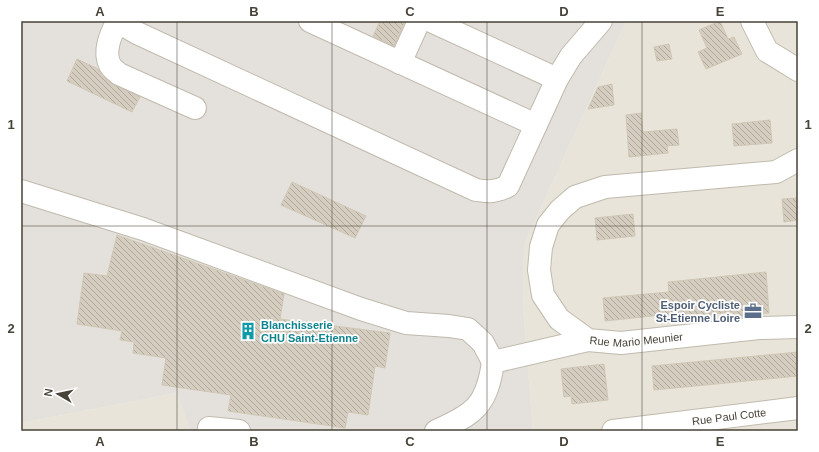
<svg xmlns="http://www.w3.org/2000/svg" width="819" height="452" font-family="Arial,sans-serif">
<defs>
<pattern id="building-back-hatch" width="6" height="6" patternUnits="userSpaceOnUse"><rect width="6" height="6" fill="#d5cec0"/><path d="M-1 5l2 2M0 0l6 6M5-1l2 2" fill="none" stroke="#afa99d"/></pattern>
</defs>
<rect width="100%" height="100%" fill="#f4f2eb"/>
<path fill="#e8e4d9" d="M626,21H798V431H533L523,306L524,245Z
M177,393L190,431H21V423Z"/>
<path fill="#e4e1dc" d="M21,21H626L524,245L523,306L533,431H190L177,393L21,423Z"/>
<path fill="url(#building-back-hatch)" stroke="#d0c7b4" d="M380,21H405L394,46L373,36Z
M720,21L728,39L734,37L742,54L706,69L698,52L707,48L699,30Z
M669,44L672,59L657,61L654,47Z
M77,59L98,69L102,76L114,85L140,97L132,112L67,81Z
M612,84L614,105L588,109L598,87Z
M641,113L643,132L677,129L679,145L667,146L668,153L629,157L626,115Z
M770,120L772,143L734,146L732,124Z
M292,182L366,216L355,238L281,205Z
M798,198V220L784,222L782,199Z
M633,214L635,236L597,240L595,218Z
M117,235L284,294L280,319L390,333L385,368L375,366L368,415L348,412L345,428L228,411L231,395L162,385L166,358L133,353L134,342L120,340L122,331L77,324L84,273L107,276Z
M766,272L769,313L733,317V312L672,318L671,314L605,321L603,298L669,292L668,282Z
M798,352V376L654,390L652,366Z
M604,364L608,400L572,404L571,396L564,397L561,369Z"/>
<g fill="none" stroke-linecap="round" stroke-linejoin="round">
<g stroke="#c0baad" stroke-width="24">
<g id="minor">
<path d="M116,21L137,33L476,190C489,192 496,192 508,186L557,79L571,56L601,21"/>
<path d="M310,21L536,125"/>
<path d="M431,21L557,79"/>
<path d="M752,21L767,51L798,70"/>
<path d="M117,22C111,34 103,51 110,65C111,68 116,71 119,74L195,108"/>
<path d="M400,63L419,21"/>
<path id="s1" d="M798,160L776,172L605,187L575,197L560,210L548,225L541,247L539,270L543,295L559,319L588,340L621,343L759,328L798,327"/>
<path d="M21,191L143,229L361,309L406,323L449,326L468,329L483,343L493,362"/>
<path d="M209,428L239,431"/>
<path d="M436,431C475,414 487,405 493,362L588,340"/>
<path id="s2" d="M613,431L798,408"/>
</g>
</g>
<use href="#minor" stroke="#fff" stroke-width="22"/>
</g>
<path fill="none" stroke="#484339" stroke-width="1" stroke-opacity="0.55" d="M177,21V431M332,21V431M487,21V431M642,21V431M21,226H798"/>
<defs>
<g id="office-bare" transform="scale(1.38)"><path d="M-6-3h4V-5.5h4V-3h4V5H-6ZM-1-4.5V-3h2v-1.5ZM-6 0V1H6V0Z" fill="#5c6f8a" stroke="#fff" stroke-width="2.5" paint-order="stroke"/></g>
<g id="building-bare" transform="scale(1.38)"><path d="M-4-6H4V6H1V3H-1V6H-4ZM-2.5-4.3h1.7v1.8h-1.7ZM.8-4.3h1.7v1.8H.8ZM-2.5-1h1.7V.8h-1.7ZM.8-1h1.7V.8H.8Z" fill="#0f9aa8" stroke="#fff" stroke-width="2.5" paint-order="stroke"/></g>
</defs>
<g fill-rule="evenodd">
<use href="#office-bare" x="753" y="311"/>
<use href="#building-bare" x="248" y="331"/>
</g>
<g text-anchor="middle" stroke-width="3.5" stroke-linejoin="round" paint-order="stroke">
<g font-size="11" font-weight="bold" fill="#4e5e75" stroke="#fff" text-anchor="end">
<text x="740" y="309">Espoir Cycliste<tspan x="740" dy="13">St-Etienne Loire</tspan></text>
</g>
<g font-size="11" font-weight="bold" fill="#0d838f" stroke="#fff" text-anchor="start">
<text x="261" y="329">Blanchisserie<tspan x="261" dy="13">CHU Saint-Etienne</tspan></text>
</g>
<g font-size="11" fill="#484339" stroke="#fff">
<text dy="4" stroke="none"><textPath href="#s1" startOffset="452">Rue Mario Meunier</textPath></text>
<text dy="4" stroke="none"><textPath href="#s2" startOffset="117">Rue Paul Cotte</textPath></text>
</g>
</g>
<rect width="819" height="452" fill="none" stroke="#ffffff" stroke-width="44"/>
<g transform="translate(58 394) rotate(279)" stroke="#ffffff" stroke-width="3" paint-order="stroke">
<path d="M0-3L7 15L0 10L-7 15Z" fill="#484339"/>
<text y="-6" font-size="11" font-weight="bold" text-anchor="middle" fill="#484339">N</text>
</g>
<rect x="22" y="22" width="775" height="408" fill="none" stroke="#484339" stroke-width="1.5"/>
<g font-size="13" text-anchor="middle" font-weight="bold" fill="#484339">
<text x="100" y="16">A</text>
<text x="254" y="16">B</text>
<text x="410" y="16">C</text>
<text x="564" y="16">D</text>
<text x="720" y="16">E</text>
<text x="11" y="129">1</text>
<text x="808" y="129">1</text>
<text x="11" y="333">2</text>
<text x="808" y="333">2</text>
<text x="100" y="446">A</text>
<text x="254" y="446">B</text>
<text x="410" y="446">C</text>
<text x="564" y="446">D</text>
<text x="720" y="446">E</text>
</g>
</svg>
